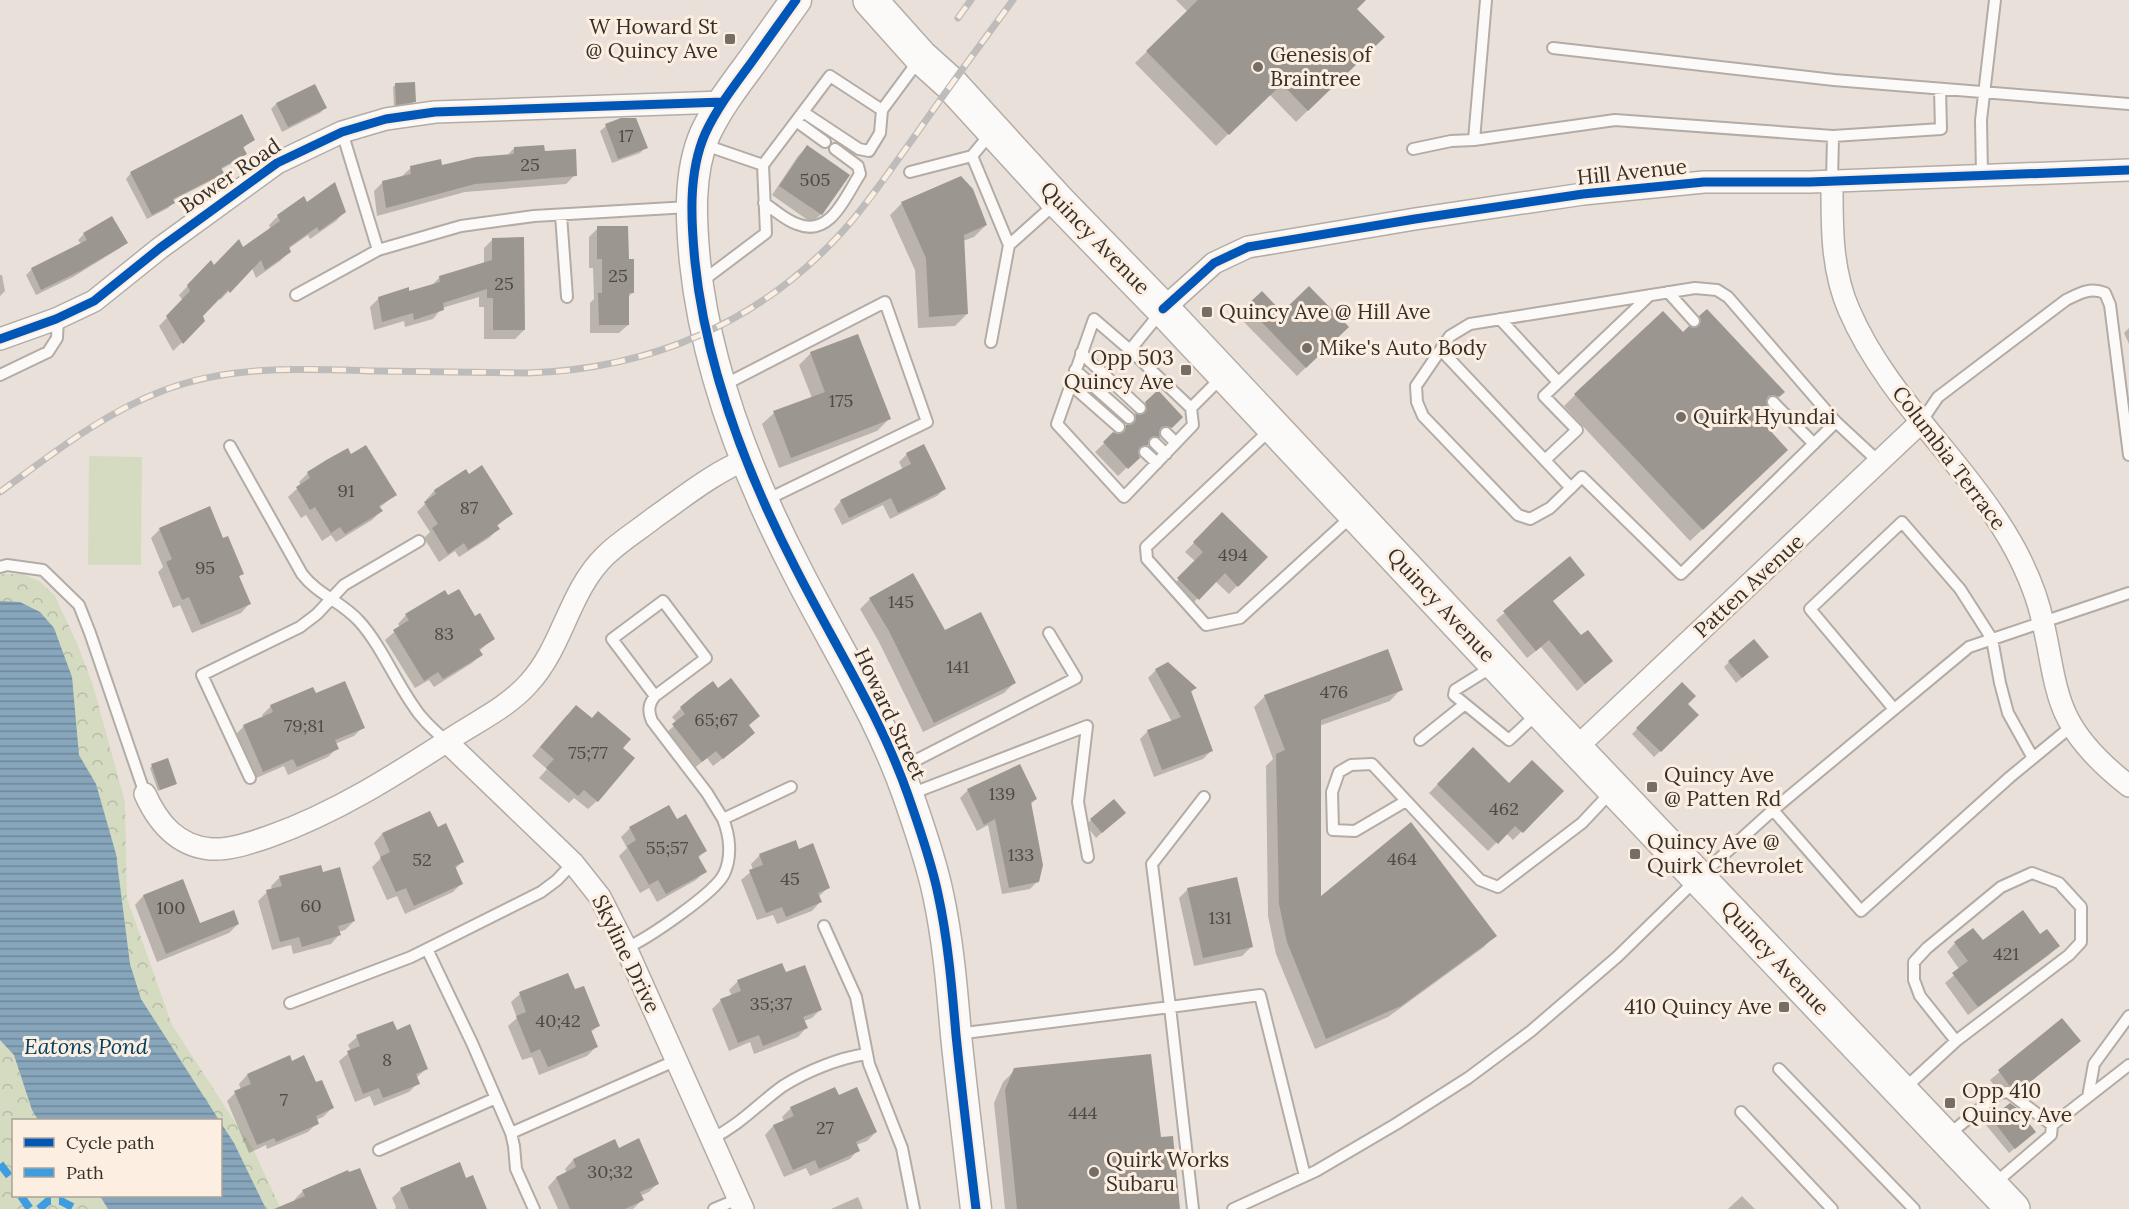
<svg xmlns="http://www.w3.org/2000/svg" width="2129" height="1209" font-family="Lora,serif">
<defs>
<pattern id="forest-crowns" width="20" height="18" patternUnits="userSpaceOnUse" patternTransform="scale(1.5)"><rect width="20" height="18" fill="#d5dbc1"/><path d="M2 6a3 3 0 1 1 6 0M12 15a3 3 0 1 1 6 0" fill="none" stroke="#b7bca6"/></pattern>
<pattern id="water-rules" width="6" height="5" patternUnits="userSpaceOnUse" patternTransform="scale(1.5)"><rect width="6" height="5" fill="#87a6bc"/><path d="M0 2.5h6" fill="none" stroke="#6f8899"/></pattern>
</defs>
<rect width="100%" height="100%" fill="#e9e1d9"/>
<path fill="url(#forest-crowns)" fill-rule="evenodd" d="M0,574H23L41,582L55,596L76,641L93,685L125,802L127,898L172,1025L254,1151L281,1209H0ZM14,1120H220V1196H14Z"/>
<path fill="#d5dbc1" d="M89,456L142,457L141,565H88Z"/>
<path fill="url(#water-rules)" d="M0,601L20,602L40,612L54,628L72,677L79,755L96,784L116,854L130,964L141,999L219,1120H38L32,1110L14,1055L0,1040Z
M221,1123L234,1143L266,1209H108L100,1196H220Z"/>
<path fill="#0003" d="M1176,0H1364L1355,9L1383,37L1296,122L1269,94L1216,146L1135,63L1188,12Z
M395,85L414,101L412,104L394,106L393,87Z
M276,104L325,108L320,113L282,132L271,109Z
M606,126L646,147L640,153L612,163L600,131Z
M253,140L243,148L246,154L240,159L220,170L222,173L216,178L172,201L173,203L168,208L147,219L126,179L131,173Z
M807,147L821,214L812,223L772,195L798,156Z
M514,148L543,153L575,175L566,184L465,192L377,216L374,191L383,182L402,176L411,168L440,167L507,156Z
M961,177L986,225L974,237L963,241L967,314L955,326L918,328L915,270L890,215L901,204Z
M306,204L344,212L336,221L310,239L308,235L288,249L289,252L280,261L256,278L252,268L220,300L218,297L201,316L204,321L173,351L159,326L183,301L179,295L211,262L214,267L271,229L269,225L278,216Z
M598,228L627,260L633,292L628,297V325L619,333H590V303L594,299L593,268H589V237Z
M84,234L126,242L120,248L73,277L36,295L26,275L32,269L82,245L78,240Z
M493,239L524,330L515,339H484V307H479V297L442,308L433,319L405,327L404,321L374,330L370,307L379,298L408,293L431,286L440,277L484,264V248Z
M0,275H2L5,291L0,296Z
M1262,293L1282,314L1347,327L1297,376L1238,316Z
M1707,311L1783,392L1760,413L1775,462L1690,541L1564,406L1575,395L1682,334Z
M2129,328V344L2124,333Z
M811,353L889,419L877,431L779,468L762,424L774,413L812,398L799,365Z
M1158,392L1181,417L1162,436L1158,434L1159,437L1150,446L1146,445L1137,454L1138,457L1118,476L1095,452L1114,434L1117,436L1135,415L1139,417L1137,412Z
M907,454L944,489L937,496L890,519L883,505L842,525L834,509L841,501L903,470L899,462Z
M466,471L511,514L496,527L498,529L489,538L459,557L455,551L439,562L424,538L430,532L417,512L427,502L426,500L434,491Z
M308,473L395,495L379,508L381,511L372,520L336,542L331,535L322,541L306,515L301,518L288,497L301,485L299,482Z
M1222,514L1266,557L1229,594L1215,581L1189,607L1170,588L1196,562L1185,552Z
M160,529L222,540L242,573L238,578L249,604L241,613L192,633L180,605L173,608L158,572L163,567L151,538Z
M1570,558L1552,602L1581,637L1611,661L1577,691L1541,647L1527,658L1496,620Z
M448,597L475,618L493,639L479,651L481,655L472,663L434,687L429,680L415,688L385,640L400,627L398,624L406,615Z
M870,599L944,632L1014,683L1004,693L923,732L879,642L860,609Z
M1729,662H1761L1736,683L1724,667Z
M1156,670L1195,688L1190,693L1211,751L1203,759L1154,777L1140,739L1148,731L1172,722L1148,678Z
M1682,684L1686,704L1697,715L1654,757L1632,734Z
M1401,689L1390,701L1319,726V899L1495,935L1484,947L1388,1017L1315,1049L1276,954L1268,916L1266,766L1273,759L1254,707L1265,696Z
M315,695L363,727L354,736L335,744L337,748L328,757L288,775L284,766L254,779L235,735L244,726L264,718L262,715L271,706Z
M681,708L758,716L748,726L753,733L745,742L713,766L707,758L693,769L665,734L677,723L672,717Z
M567,715L621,748L597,801L588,809L574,798L569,803L539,778L547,769L532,756Z
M1473,749L1509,785L1562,791L1513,840L1506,833L1488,851L1429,793Z
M152,766L176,784L158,791L150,768Z
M968,790L1036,799L1030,805L1038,881L1030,889L1002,894L988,825L977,831L960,798Z
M1118,818L1096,838L1086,825L1091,820Z
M677,821L705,851L698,858L705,871L696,880L657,902L649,888L640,893L619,856L627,848L621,837L630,828Z
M437,829L462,862L455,869L461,884L453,892L405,914L397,896L387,900L372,867L381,858L374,843L382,834Z
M799,851L829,887L818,897L820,902L812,911L777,924L773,915L757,920L741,880L753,870L751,864L760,855Z
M322,873L354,921L345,930L338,932L339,935L331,944L293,954L291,945L272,950L258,901L267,892L272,890L271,886L280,877Z
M182,881L199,924H238L229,933L157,962L135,905L143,896Z
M1188,889L1251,947L1242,956L1194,966L1179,898Z
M2040,936L2058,946L2049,955L1968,1015L1945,983L1960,970L1947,952L1955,943L1983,942Z
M785,974L820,1010L812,1018L804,1021L806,1028L798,1037L754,1054L750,1042L729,1051L712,1009L721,1000L732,996L729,990L738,981Z
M574,991L598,1026L590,1033L596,1047L587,1056L539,1075L532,1057L522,1060L508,1026L517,1018L511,1002L520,994Z
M2062,1020L2079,1041L2010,1099L2001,1094L1990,1080Z
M357,1037L426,1069L416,1078L418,1083L409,1092L374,1106L370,1096L355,1102L339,1061L351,1051L348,1045Z
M291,1062L332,1108L323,1117L316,1120L317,1123L308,1132L267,1149L266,1145L249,1153L227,1101L235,1093L241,1090L239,1084L247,1075Z
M1015,1070L1160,1139L1178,1209H1005L994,1103L1003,1082Z
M838,1097L876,1132L867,1141L856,1145L858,1150L850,1159L810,1176L806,1168L784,1177L765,1135L773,1126L784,1121L782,1117L791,1108Z
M2010,1105L2029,1137L2009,1153L1986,1125Z
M618,1150L658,1183L649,1192L640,1196L642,1200L633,1209H558L548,1187L556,1178L567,1173L565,1169L573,1160Z
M465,1180L486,1209H395L396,1207L392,1198L401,1189Z
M303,1191L376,1209H284L295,1201L294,1200Z
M1742,1196L1755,1209H1728Z
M858,1197L863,1209H831Z"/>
<path fill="#9c9690" d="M1198,0H1366L1357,9L1385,37L1308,111L1282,84L1229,135L1146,51Z
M415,82L416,102L396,105L395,83Z
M315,84L327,108L288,127L276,103Z
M242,114L255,140L243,147L247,154L221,168L224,173L173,199L175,203L152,215L130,172Z
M621,118H636L648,148L618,159L605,124Z
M544,145L545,151L576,149L577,176L475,184L386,208L382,181L411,174L410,166L441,159L442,165L476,157L514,154V147Z
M807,145L850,175L822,215L779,186Z
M961,176L973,189L987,225L964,235L968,314L929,317L926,258L901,202Z
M335,182L346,212L319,231L317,227L289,247L291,252L265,270L261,260L230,293L228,290L203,316L205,321L183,344L166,316L190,291L187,285L211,260L214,265L239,239L243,247L280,221L277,215L304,196L307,202Z
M112,216L128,243L80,271L41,290L31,268L87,240L83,233Z
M597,226H628L629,259H634V293H629V325H599L598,293H602V259H597Z
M524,237L525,330H493V298H487V289L443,303L444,310L414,320L413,313L382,322L378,297L409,287V291L440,282L439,276L492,260V238Z
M1309,286L1349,327L1306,368L1246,306L1262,291L1282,312Z
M1707,309L1785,392L1779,397L1774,395L1768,396L1766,401L1768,407L1762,413L1769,421L1765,425L1788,450L1703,530L1574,394L1663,311L1683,332L1689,326L1695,328L1699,326L1701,320L1699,316Z
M858,334L891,419L791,458L773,411L825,392L810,352Z
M1158,390L1183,417L1172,428L1167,426L1161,427L1159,432L1160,438L1153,436L1148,441V445L1140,447L1138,451L1140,458L1128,469L1103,442L1113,432L1118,434L1124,432L1126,425H1131L1135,422L1136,419L1135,413L1139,415L1145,413L1147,409L1145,402Z
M924,444L946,489L898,513L891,498L849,518L840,500L911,464L906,453Z
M366,445L397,495L379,506L383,511L345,534L340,527L331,533L315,507L310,510L296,487L310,478L307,472L328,459L348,448L351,454Z
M482,465L513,514L497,525L500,529L468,550L464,543L448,554L432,528L438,524L424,502L436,494L434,490L466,469L469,474Z
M210,506L223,538L228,536L244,574L239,576L251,604L201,625L189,597L182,600L166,562L172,559L159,528Z
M1222,512L1268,557L1238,587L1225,573L1199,600L1177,578L1203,552L1193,542Z
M1570,556L1585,575L1553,601L1581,635L1588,630L1613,661L1585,684L1549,640L1536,651L1503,611Z
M913,573L945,630L981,612L1016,683L934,723L889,631L869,598Z
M459,589L475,616L480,613L495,639L479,649L483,655L443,679L438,672L424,681L393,630L409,620L405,614L445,590L448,595Z
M1754,639L1769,657L1742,678L1728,661Z
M1388,649L1403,690L1321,720V896L1411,822L1497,936L1401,1006L1326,1039L1287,942L1279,904L1276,754L1285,750L1264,695Z
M1168,662L1197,688L1191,691L1213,751L1162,770L1147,730L1181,717L1155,669Z
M731,678L760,716L749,725L755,733L723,759L716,751L702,762L672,724L685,714L680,707L697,693L713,681L718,688Z
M345,681L365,728L335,740L339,749L297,767L293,759L263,772L243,725L273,712L270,705L313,687L316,693Z
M1682,682L1696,696L1688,704L1699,715L1661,752L1636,728Z
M576,705L592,718L598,711L631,739L623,748L635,758L598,802L584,790L578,796L546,768L554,759L540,747Z
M1473,747L1509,783L1532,760L1564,791L1523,833L1515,826L1498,844L1437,784Z
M168,758L177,784L160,790L151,764Z
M1020,764L1037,799L1031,802L1043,865L1039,882L1009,888L995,819L984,825L967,789Z
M1114,799L1126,813L1102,833L1090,819Z
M669,805L677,819L686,814L707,851L698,856L707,872L666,894L658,880L649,885L627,846L636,840L629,827Z
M430,811L438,827L446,823L464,862L455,866L463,884L414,906L406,888L396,892L380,857L390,852L382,833Z
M796,840L799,849L813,843L830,888L818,893L822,902L786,917L782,907L766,913L749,870L763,865L759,854Z
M321,865L323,872L340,867L355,921L338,926L341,935L302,947L299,937L280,942L266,890L282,886L279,876Z
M1237,877L1253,947L1203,958L1187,888Z
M183,879L200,923L234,910L239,924L166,954L143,895Z
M2023,910L2040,934L2047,929L2060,946L1978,1007L1952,973L1968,961L1954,942L1973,928L1983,940Z
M782,963L786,972L805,965L822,1010L803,1017L808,1028L763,1046L759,1035L738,1043L720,999L741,991L737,980Z
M568,973L575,989L584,986L600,1026L591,1030L598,1047L548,1067L540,1049L531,1053L516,1016L526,1012L519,992Z
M2062,1018L2081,1041L2019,1091L2009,1085L1998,1070Z
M393,1021L397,1030L410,1024L428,1069L416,1074L420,1084L383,1098L379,1088L363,1094L347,1051L360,1046L356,1035Z
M1151,1054L1161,1137L1173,1136L1180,1209H1017L1005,1090L1014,1068Z
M290,1055L292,1061L304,1055L316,1082L322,1080L334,1108L316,1116L319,1124L276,1142L274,1138L257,1145L234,1091L251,1084L247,1074Z
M835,1087L839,1095L857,1087L877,1132L856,1142L860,1151L819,1169L815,1160L793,1170L773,1125L794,1116L790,1107Z
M2010,1103L2017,1108L2036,1132L2015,1149L1991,1118Z
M639,1138L659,1184L640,1192L644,1200L625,1209H570L556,1177L576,1167L573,1159L615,1139L619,1148Z
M460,1162L466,1178L473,1175L487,1209H409L400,1188Z
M360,1168L377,1209H274L305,1196L302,1190L348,1170L349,1172Z"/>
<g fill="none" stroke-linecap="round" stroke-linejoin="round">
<g stroke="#b3aca6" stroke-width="14">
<path id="lane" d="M1486,0L1474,140L1615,120L1833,136
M1553,48L1834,80L2129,104
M803,112L859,149L869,151L880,133L882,110
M796,121L825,142
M342,132L378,250
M702,144L763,165
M1413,149L1451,141L1474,140
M972,156L991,133
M910,172L972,156L1009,245
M1982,174L1981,120L1995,0
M1832,181L1833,136L1941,129L1940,89
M764,203C775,210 785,220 797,224C830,238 845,197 860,174L858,166L835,149
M561,215L567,297
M701,282L766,233L763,165L830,76L882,110L919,60
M1668,292L1694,321
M296,295L378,250L461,226L534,216L689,207
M1500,319L1558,382
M991,342L1009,245L1056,203
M1130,350L1191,408L1193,425L1124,497L1057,424L1094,319L1130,350L1161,312
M1441,350L1571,488
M1081,353L1140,408
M1075,370L1129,418
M0,375L48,352L57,338L58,318
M1070,384L1119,427
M722,386L885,302L927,422L764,501
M1773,402L1814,444
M1191,408L1223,376
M1836,422L1681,574L1582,477L1550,508L1530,519L1518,515L1423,416L1417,402L1416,386L1450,336L1470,324L1695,288L1717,290L1728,297L1836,422L1879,462
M1921,422L1938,397L2066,300C2080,293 2090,287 2105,293L2110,305L2129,455
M1271,429L1146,547L1147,559L1206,625L1240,618L1352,516
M1166,433L1176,443
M1155,443L1166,454
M230,446L302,574C317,594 342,602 359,621C380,644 394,678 412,704C421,719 434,730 447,742
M1145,452L1157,463
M1545,460L1577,430L1544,396L1650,295
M0,567L7,565L43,570L79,605L90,633L145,794
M663,601L706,658L655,696L612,639Z
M1492,667L1455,690L1454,695L1509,740L1538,713
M655,696C648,705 648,711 652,721L707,793L723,819L791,787
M1894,709L1810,609L1902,522L1960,589L1992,639L2000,683L2008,713L2033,758
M1420,740L1465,704
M899,769L1076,678L1049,633
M250,778L202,675L300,627L317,614L344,585L419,541
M908,795L1087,726L1078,802L1088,857
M1204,797L1152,864L1170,1007L1260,995L1305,1176
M1406,801L1355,831L1333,830L1332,792L1339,772L1351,765L1372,764L1480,880L1498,887L1582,823L1612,791
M1773,810L1861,911L2010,777L2072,726
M824,926L856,997L869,1064L902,1148L914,1209
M626,948C647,939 715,893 724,874C732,857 730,836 723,819
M427,949L472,1043L511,1133L677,1060
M290,1003L411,957L541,892L557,880L573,863
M957,1034L1170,1007L1193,1209
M1779,1069L1914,1209
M1904,1089L1956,1041L2069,955L2081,942V907L2059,883L2032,873L2001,887L1927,948L1914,962V980L1920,996L1956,1041
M2088,1097L2094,1064L2129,1016
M1741,1112L1832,1209
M511,1133L514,1146L516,1169L534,1209
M1947,1136L1999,1093L2008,1092L2052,1125
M711,1139C740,1125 758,1104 783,1086C807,1071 839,1058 866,1054
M379,1150L496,1098
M1994,1184L2051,1135L2052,1125L2129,1065
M714,1209L738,1199
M1233,1209L1316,1171L1396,1124L1468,1078L1531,1031L1617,957L1699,877L1773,810L1969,647L2129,593"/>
</g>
<g stroke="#b3aca6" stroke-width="24">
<path id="street" d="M1832,181C1832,225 1831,269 1849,310C1888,401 1970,465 2016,551C2028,574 2038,598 2043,623C2051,655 2053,690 2068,719C2082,746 2106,768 2129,786
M1163,309L1214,263L1248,247L1415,219L1583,194L1704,182H1810L2129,170
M0,339L56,319L94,301L160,248L277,163L342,132L386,119L435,112L723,102
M447,742L573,863L600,897L626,948L743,1209
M1576,748L1921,422
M145,794C158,823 177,846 211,849C230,850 250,843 268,837C336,813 395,775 455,736C480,720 509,706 529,683C563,646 569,591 605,556C620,541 639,530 655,517C685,496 713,473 747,459"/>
</g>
<g stroke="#b3aca6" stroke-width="33">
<path id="secondary" d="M796,0C781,21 766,42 751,63C734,86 717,108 705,134C688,173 691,221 695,262C706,368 747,474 796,569C834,644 880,715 908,795C919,827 931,860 938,894C948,940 952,988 956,1035C962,1093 969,1151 976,1209"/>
</g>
<g stroke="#b3aca6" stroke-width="36">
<path id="primary" d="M870,0L921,57L951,84L1058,201L1163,309L1540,711L2013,1209"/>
</g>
<use href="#lane" stroke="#fcfaf9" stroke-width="10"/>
<use href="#street" stroke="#fcfaf9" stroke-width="21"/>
<use href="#secondary" stroke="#fcfaf9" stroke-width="30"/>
<use href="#primary" stroke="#fcfaf9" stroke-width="33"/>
<g stroke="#bdbcba" stroke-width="7">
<path id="rail" d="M958,18L971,0
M0,492C51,455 102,414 162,391C231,364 305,369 378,371C428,372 478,372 528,373C650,369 760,323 843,231C870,201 893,166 917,133C948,88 981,44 1013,0"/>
</g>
<use href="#rail" stroke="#fceee0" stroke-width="4.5" stroke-dasharray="14" stroke-linecap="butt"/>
<path stroke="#3e9de1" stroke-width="8" stroke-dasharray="15 8" stroke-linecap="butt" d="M0,1164L14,1182
M21,1196L30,1209
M39,1209L48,1201H61L76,1209"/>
<g stroke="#fceee0" stroke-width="13">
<path id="cycleway" d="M796,0C781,21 766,42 751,63C734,86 717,108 705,134C688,173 691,221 695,262C706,368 747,474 796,569C834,644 880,715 908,795C919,827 931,860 938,894C948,940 952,988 956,1035C962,1093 969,1151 976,1209
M1163,309L1214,263L1248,247L1415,219L1583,194L1704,182H1810L2129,170
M0,339L56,319L94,301L160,248L277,163L342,132L386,119L435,112L723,102"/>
</g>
<use href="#cycleway" stroke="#0057b8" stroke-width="9"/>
</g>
<g fill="#746e67" stroke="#fceee0" stroke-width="2">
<rect x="724" y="33" width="12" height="12" rx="3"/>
<circle cx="1258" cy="67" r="6"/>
<rect x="1201" y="306" width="12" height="12" rx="3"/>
<circle cx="1307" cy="348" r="6"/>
<rect x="1180" y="364" width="12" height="12" rx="3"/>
<circle cx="1681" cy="417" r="6"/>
<rect x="1646" y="781" width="12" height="12" rx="3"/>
<rect x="1629" y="848" width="12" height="12" rx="3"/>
<rect x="1778" y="1001" width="12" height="12" rx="3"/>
<rect x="1944" y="1097" width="12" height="12" rx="3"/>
<circle cx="1094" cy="1172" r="6"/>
</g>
<g text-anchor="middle" stroke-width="6" stroke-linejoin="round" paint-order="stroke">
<g font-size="18" fill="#4f4a44">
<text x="626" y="142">17</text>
<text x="530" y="171">25</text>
<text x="815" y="186">505</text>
<text x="618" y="282">25</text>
<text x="504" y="290">25</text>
<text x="841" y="407">175</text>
<text x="346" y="497">91</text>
<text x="469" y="514">87</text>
<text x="1233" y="561">494</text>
<text x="205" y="574">95</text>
<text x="901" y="608">145</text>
<text x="444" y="640">83</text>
<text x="958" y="673">141</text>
<text x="1334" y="698">476</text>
<text x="716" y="726">65;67</text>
<text x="304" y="732">79;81</text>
<text x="588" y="759">75;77</text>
<text x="1002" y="800">139</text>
<text x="1504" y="815">462</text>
<text x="667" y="854">55;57</text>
<text x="1021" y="861">133</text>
<text x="1402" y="865">464</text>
<text x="422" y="866">52</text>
<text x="790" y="885">45</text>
<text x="311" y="912">60</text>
<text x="171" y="914">100</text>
<text x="1220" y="924">131</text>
<text x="2006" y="960">421</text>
<text x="771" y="1010">35;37</text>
<text x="558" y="1027">40;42</text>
<text x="387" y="1066">8</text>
<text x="284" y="1106">7</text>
<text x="1083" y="1119">444</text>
<text x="825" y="1134">27</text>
<text x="610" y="1178">30;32</text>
</g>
<g font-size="21" fill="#35302a" stroke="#fceee0" text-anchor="start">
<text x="718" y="34" text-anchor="end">W Howard St<tspan x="718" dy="24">@ Quincy Ave</tspan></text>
<text x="1270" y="62">Genesis of<tspan x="1270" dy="24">Braintree</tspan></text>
<text x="1219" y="319">Quincy Ave @ Hill Ave</text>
<text x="1319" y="355">Mike's Auto Body</text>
<text x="1174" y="365" text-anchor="end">Opp 503<tspan x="1174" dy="24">Quincy Ave</tspan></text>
<text x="1693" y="424">Quirk Hyundai</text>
<text x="1664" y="782">Quincy Ave<tspan x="1664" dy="24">@ Patten Rd</tspan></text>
<text x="1647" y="849">Quincy Ave @<tspan x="1647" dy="24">Quirk Chevrolet</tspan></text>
<text x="1772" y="1014" text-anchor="end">410 Quincy Ave</text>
<text x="1962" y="1098">Opp 410<tspan x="1962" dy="24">Quincy Ave</tspan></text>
<text x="1106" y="1167">Quirk Works<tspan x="1106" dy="24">Subaru</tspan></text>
</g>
<g font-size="21" fill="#35302a" stroke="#fceee0">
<text transform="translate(1632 172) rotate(-6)" y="7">Hill Avenue</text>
<text transform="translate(230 176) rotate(-34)" y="7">Bower Road</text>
<text transform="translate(1095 238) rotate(46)" y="7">Quincy Avenue</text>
<text transform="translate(1949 458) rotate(53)" y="7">Columbia Terrace</text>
<text transform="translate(1749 586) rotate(-43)" y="7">Patten Avenue</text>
<text transform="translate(1441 605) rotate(47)" y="7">Quincy Avenue</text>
<text transform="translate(890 714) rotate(65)" y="7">Howard Street</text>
<text transform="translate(626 954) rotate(64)" y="7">Skyline Drive</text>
<text transform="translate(1775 958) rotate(47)" y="7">Quincy Avenue</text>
</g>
<g font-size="22" font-style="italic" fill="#004163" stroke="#fceee0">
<text x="86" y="1054">Eatons Pond</text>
</g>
</g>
<rect x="12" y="1119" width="210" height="78" fill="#fceee0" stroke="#aca297" stroke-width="1.5"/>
<rect x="24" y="1138" width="30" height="9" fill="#0057b8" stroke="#aca297" stroke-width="1.5"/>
<text x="66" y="1149" font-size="18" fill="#35302a">Cycle path</text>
<rect x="24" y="1168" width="30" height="9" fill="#3e9de1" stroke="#aca297" stroke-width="1.5"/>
<text x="66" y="1179" font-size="18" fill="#35302a">Path</text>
</svg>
